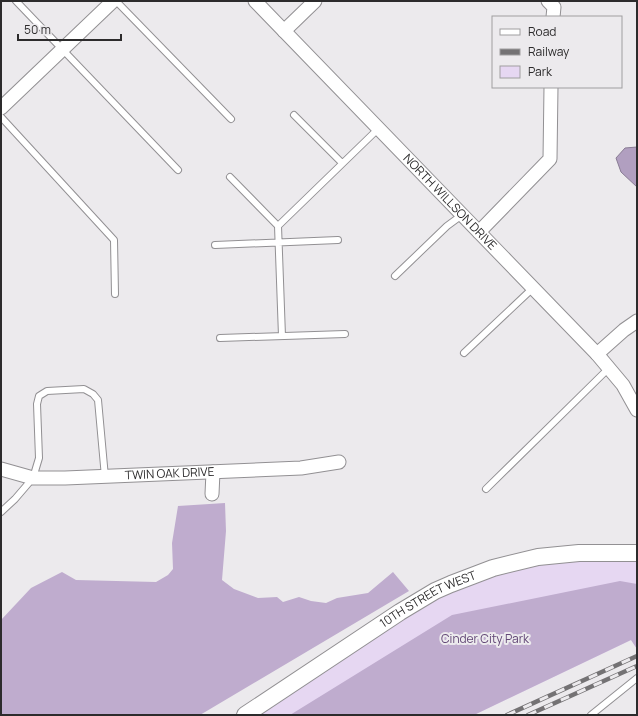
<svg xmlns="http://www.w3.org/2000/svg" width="638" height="716" font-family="Manrope,sans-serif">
<rect width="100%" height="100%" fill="#eceaed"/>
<path fill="#e6d7f2" d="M637,553V649L631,640L474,715H245L410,606L538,557Z"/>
<path fill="#bfacce" d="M225,503L226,531L222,580L234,589L258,598L277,597L283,602L299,597L311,601L326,603L337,598L368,593L393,572L409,591L200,715H1V620L31,588L62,572L76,580L156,582L168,575L173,569L172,543L178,506Z
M620,581L637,584V649L631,640L474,715H290L452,615Z"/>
<path fill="#b19fc0" stroke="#897c94" d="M637,147V187L621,172L616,158L625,148Z"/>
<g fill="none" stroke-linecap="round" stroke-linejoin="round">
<g stroke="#929093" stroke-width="8">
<path id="service" d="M16,1L178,170
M116,1L231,119
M294,115L342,163
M1,117L114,240L115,294
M230,177L278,226
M215,245L338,240
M395,276L447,226L462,215
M282,336L278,226L378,129
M220,338L345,334
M464,353L533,288
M486,489L609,368
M1,512L15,499L33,478L39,458L37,404L39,396L47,391L84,389L93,394L98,400L105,477
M591,715L637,678"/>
</g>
<g stroke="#929093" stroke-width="15">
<g id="minor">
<path id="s1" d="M255,1L597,354L623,385L637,410"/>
<path d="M548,1L554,7L553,17"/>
<path d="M284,31L315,1"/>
<path d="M1,108L113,1"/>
<path d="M479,232L550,159L551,87"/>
<path d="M597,354L624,330L637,321"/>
<path id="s2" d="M1,469L33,478H65L301,468L339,462"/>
<path d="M212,494L213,472"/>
</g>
</g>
<g stroke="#929093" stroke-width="18">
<g id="tertiary">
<path id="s3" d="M245,715L400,612L435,591L451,584L493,568L538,557L579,553H637"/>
</g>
</g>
<use href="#service" stroke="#fff" stroke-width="6"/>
<use href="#minor" stroke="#fff" stroke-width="13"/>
<use href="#tertiary" stroke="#fff" stroke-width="16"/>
<g stroke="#747274" stroke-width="4.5">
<path id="rail" d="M507,715L637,656
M528,715L637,666"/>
</g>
<use href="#rail" stroke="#eceaed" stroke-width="3" stroke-dasharray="9" stroke-linecap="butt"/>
</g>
<g text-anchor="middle" stroke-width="4" stroke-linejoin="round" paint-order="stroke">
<g font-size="12" fill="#2c2b2c" stroke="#eceaed">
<text dy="4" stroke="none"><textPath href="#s1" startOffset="280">NORTH WILLSON DRIVE</textPath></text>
<text dy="4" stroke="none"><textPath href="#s2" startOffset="170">TWIN OAK DRIVE</textPath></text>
<text dy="4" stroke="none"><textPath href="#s3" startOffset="217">10TH STREET WEST</textPath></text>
</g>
<g font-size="12" fill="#624776" stroke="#eceaed">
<text x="485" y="643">Cinder City Park</text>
</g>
</g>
<rect width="638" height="716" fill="none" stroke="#2c2b2c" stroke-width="4"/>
<rect x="492" y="16" width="130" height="72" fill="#eceaed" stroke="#9f9ea0"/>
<rect x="500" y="29" width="20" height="6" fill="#ffffff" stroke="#9f9ea0"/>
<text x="528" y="36" font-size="12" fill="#2c2b2c">Road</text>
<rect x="500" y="49" width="20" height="6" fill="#747274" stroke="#9f9ea0"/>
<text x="528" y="56" font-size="12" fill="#2c2b2c">Railway</text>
<rect x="500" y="66" width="20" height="12" fill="#e6d7f2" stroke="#9f9ea0"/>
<text x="528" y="76" font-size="12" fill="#2c2b2c">Park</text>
<path d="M18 34v6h103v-6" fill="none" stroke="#2c2b2c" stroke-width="2"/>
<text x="24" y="34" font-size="12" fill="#2c2b2c" stroke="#eceaed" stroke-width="3" paint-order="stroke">50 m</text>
</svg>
